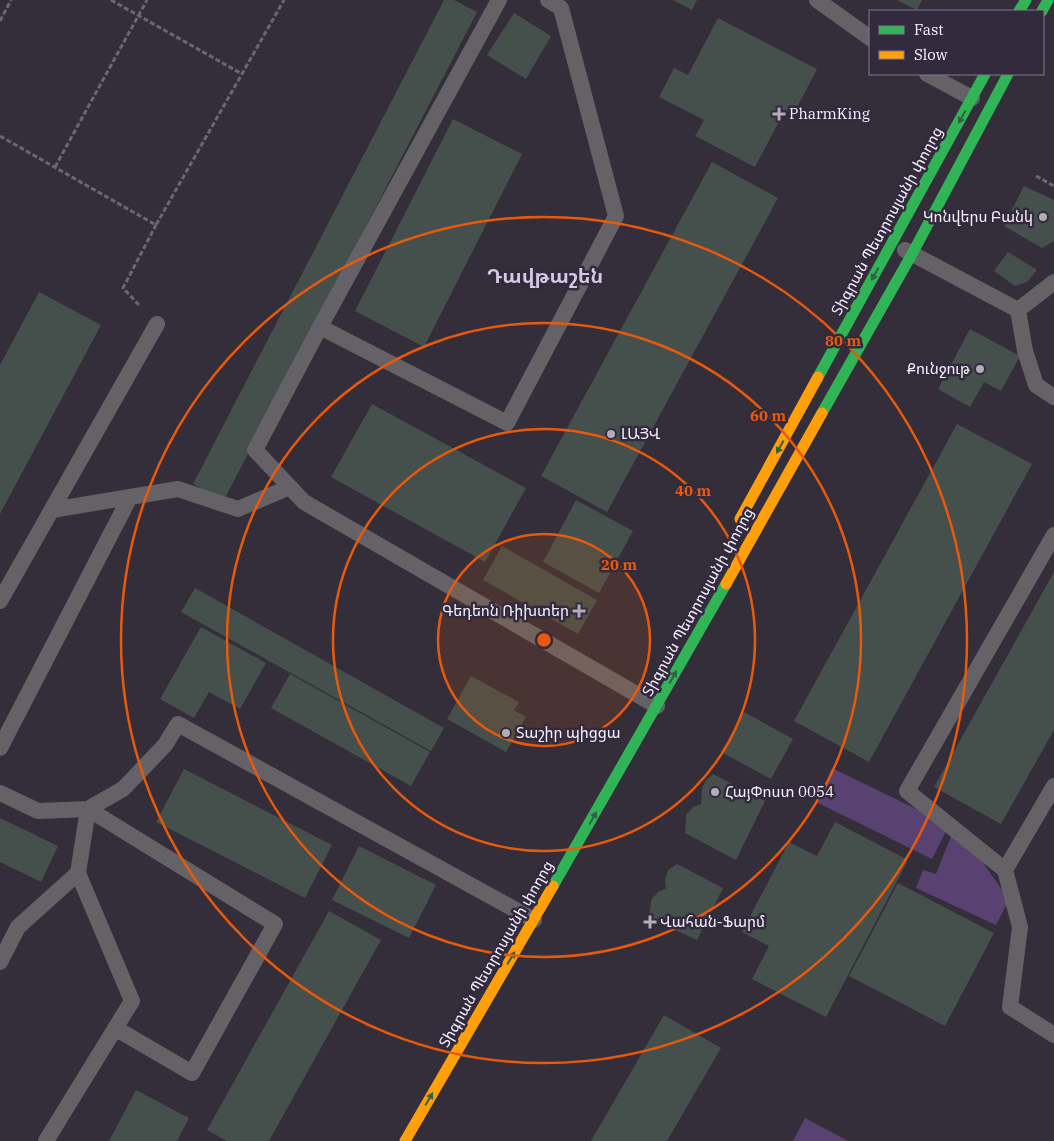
<svg xmlns="http://www.w3.org/2000/svg" width="1054" height="1141" font-family="'IBM Plex Serif','Noto Sans Armenian',serif">
<rect width="100%" height="100%" fill="#342e3a"/>
<path fill="#594271" d="M832,768L949,825L932,859L816,802Z
M954,829L963,834L1009,900L996,925L916,888L923,870L936,874Z
M805,1118L848,1141H793Z"/>
<path fill="#454f4c" d="M444,0H454L477,12L224,500L193,484Z
M673,0H697L692,10Z
M897,0H922L917,10Z
M514,13L551,36L526,79L487,55Z
M718,18L817,69L793,115L785,110L755,167L695,136L704,120L659,97L674,68L688,75Z
M453,119L522,154L424,347L355,311Z
M712,162L778,198L607,512L541,476Z
M1024,186L1054,200V241L1042,248L1004,226Z
M1008,252L1037,270L1027,282L1015,286L994,271Z
M39,292L101,325L0,514V365Z
M970,329L1020,356L1001,391L984,382L970,407L938,389Z
M372,404L526,488L485,562L331,477Z
M957,424L1032,464L869,762L794,721Z
M576,500L633,531L599,593L543,562Z
M502,546L597,600L578,634L483,580Z
M1054,572V730L1001,824L934,787Z
M195,588L444,728L431,751L181,612Z
M201,627L266,663L240,709L209,692L194,718L160,699Z
M290,674L430,752L411,786L271,708Z
M471,676L519,702L514,710L526,717L506,752L447,719Z
M744,712L793,739L771,779L721,752Z
M184,769L332,845L305,898L156,822Z
M713,774L765,801L736,860L685,833L686,815L693,807L701,804L702,788L706,780Z
M0,818L58,846L41,882L0,862Z
M835,822L908,860L826,1017L752,979L769,946L742,932L789,842L817,856Z
M359,846L436,885L409,938L332,900Z
M677,864L723,888L697,940L649,918L651,900L658,892L666,889L665,880L668,870Z
M898,883L994,933L945,1026L849,976Z
M329,911L381,940L269,1141H227L207,1130Z
M664,1015L721,1048L667,1141H591Z
M136,1090L189,1118L177,1141H109Z"/>
<g fill="none" stroke-linecap="round" stroke-linejoin="round">
<path stroke="#6a686d" stroke-width="3" stroke-dasharray="5 2.5" stroke-linecap="butt" d="M111,0L242,74
M0,21L11,0
M0,136L156,225L284,0
M55,167L147,0
M1036,176L1054,186
M139,305L123,288L156,225"/>
<path stroke="#646267" stroke-width="16" d="M499,0L320,327L255,450L304,502L657,706
M817,0L870,38
M927,74L972,98
M905,250L1018,310
M1018,310L1025,351L1036,385L1054,397
M1018,310L1054,282
M320,327L507,423L616,216L561,8L548,0
M52,510L178,489L238,509L290,487
M1054,535L907,791L1005,870L1020,927L1010,1007L1054,1035
M0,601L157,324
M0,748L130,497
M0,793L38,811L88,809L123,789L165,745L178,724L534,920
M1005,870L1054,786
M0,962L18,927L78,873
M46,1141L132,1001L78,873L88,809L275,924L192,1073L115,1028"/>
<path stroke="#30b455" stroke-width="11" d="M1019,11L1026,0
M1042,11L1048,0
M818,377L985,74
M822,413L912,254L1008,74
M553,886L726,584"/>
<path stroke="#ff9f0a" stroke-width="11" d="M740,519L818,377
M726,584L822,413
M405,1141L553,886"/>
</g>
<defs><path id="oneway-solid" d="M-6-.8H1V-3.2L6.5 0L1 3.2V.8H-6Z" transform="scale(1.25)"/></defs>
<g fill="#326147">
<use href="#oneway-solid" transform="translate(962 117) rotate(119)"/>
<use href="#oneway-solid" transform="translate(875 274) rotate(119)"/>
<use href="#oneway-solid" transform="translate(780 447) rotate(119)"/>
<use href="#oneway-solid" transform="translate(673 677) rotate(-61)"/>
<use href="#oneway-solid" transform="translate(593 818) rotate(-60)"/>
<use href="#oneway-solid" transform="translate(511 958) rotate(-59)"/>
<use href="#oneway-solid" transform="translate(429 1099) rotate(-60)"/>
</g>
<circle cx="544" cy="640" r="106" fill="#e8590c" fill-opacity=".12"/>
<g fill="none" stroke="#e8590c" stroke-width="2.5">
<circle cx="544" cy="640" r="106"/>
<circle cx="544" cy="640" r="211"/>
<circle cx="544" cy="640" r="317"/>
<circle cx="544" cy="640" r="423"/>
</g>
<g fill="#b2adb9" stroke="#332a3e" stroke-width="2">
<path d="M776.5 106.5h5v5h5v5h-5v5h-5v-5h-5v-5h5z"/>
<circle cx="1043" cy="217" r="5"/>
<circle cx="980" cy="369" r="5"/>
<circle cx="611" cy="434" r="5"/>
<path d="M576.5 603.5h5v5h5v5h-5v5h-5v-5h-5v-5h5z"/>
<circle cx="506" cy="733" r="5"/>
<circle cx="715" cy="792" r="5"/>
<path d="M647.5 914.5h5v5h5v5h-5v5h-5v-5h-5v-5h5z"/>
</g>
<g text-anchor="middle" stroke-width="5" stroke-linejoin="round" paint-order="stroke">
<g font-size="15" fill="#f6f1fe" stroke="#332a3e" text-anchor="start">
<text x="789" y="119">PharmKing</text>
<text x="1033" y="222" text-anchor="end">Կոնվերս Բանկ</text>
<text x="970" y="374" text-anchor="end">Քունջութ</text>
<text x="621" y="439">ԼԱՅՎ</text>
<text x="569" y="616" text-anchor="end">Գեդեոն Ռիխտեր</text>
<text x="516" y="738">Տաշիր պիցցա</text>
<text x="725" y="797">ՀայՓոստ 0054</text>
<text x="660" y="927">Վահան-Ֆարմ</text>
</g>
<g font-size="15" fill="#f6f1fe" stroke="#332a3e">
<text transform="translate(887 221) rotate(-61)" y="5">Տիգրան Պետրոսյանի փողոց</text>
<text transform="translate(698 602) rotate(-61)" y="5">Տիգրան Պետրոսյանի փողոց</text>
<text transform="translate(496 954) rotate(-60)" y="5">Տիգրան Պետրոսյանի փողոց</text>
</g>
<g font-size="20" font-weight="bold" fill="#d3c9e2" stroke="#332a3e">
<text x="545" y="283">Դավթաշեն</text>
</g>
</g>
<circle cx="544" cy="640" r="8" fill="#e8590c" stroke="#332a3e" stroke-width="2.5"/>
<g font-size="15" text-anchor="middle" font-weight="bold" fill="#e8590c" stroke="#332a3e" stroke-width="5" stroke-linejoin="round" paint-order="stroke">
<text x="843" y="346">80 m</text>
<text x="768" y="421">60 m</text>
<text x="693" y="496">40 m</text>
<text x="619" y="570">20 m</text>
</g>
<rect x="869" y="10" width="175" height="65" fill="#332a3e" stroke="#817a8b"/>
<rect x="879" y="26" width="25" height="8" fill="#30b455" stroke="#817a8b"/>
<text x="914" y="35" font-size="15" fill="#f6f1fe">Fast</text>
<rect x="879" y="51" width="25" height="8" fill="#ff9f0a" stroke="#817a8b"/>
<text x="914" y="60" font-size="15" fill="#f6f1fe">Slow</text>
</svg>
